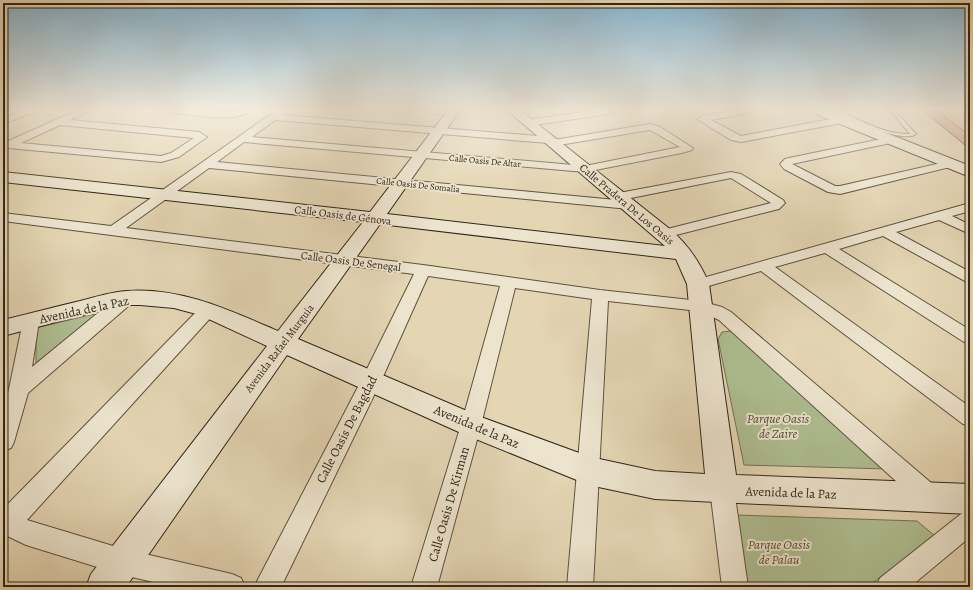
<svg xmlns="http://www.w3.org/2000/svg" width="973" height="590" font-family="Alegreya,serif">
<rect width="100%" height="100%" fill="#e4d5b3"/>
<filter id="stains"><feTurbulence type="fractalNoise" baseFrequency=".005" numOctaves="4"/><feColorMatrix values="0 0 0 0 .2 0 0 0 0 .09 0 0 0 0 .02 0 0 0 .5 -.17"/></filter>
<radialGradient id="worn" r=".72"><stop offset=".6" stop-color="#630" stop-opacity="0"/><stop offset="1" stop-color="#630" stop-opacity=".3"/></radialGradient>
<path fill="#aebe91" stroke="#707254" d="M98,313L36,363V328Z
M732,331L888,469L744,465L718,339L722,332Z
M736,515L917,521L935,536L867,587H748Z"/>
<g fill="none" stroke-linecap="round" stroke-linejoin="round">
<g stroke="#5e523f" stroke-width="2">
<path id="lane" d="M831,110H836C859,119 884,135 910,134L890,110H894L916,134C905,144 840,118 831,110Z"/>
</g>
<g stroke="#5e523f" stroke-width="2">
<path id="street" d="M23,110H36L34,112L3,124V118Z
M78,110H90L70,120L199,132L207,137L179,157L161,162L8,148L3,145L6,142ZM60,125L194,138L171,153L161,156L21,143Z
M170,110H204L233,112L239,110H251C238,124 192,114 174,113Z
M277,110H285L286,111L282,115L549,137L554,140L650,124L660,127L693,148L692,150L682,153L585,172L244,142L217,162L616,200L613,197L615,194L619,193L731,172L741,174L783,200L785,203L779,209L664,238L659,237L657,234L659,231L771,203L731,178L621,200L633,202L635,205L633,208L629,209L209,168L126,228L423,265L600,290L700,301L722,307L731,312L936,487L940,495L936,503L928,506L920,503L719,320L699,311L608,301L593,587H567L592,299L515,288L481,425L437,587H411L461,425L500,286L428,276L381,381L281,587H254L361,381L414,274L3,221V213L111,226ZM275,120L548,143L553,146L650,130L680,147L585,166L252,137Z
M429,110H456L457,111C451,116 435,115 429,110Z
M597,110H619L614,113L528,126L523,123L528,120Z
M736,110H754L749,113L711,120L741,136L842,117L847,120L842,123L741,142L731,140L697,119L702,116Z
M891,137L896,140L895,142L792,164L835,186H840L950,161L956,164L954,166L840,194L828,192L784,169L780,164L785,159L789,158Z
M970,203V211L952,216L970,225V234L939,220L896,232L970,272V283L965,281L883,236L839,249L970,330V344L964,342L825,253L775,267L970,407V426L963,424L761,271L698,289L692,287L690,284L692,281Z
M127,293L133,294L135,298L133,302L28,393L14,442L11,448L3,451V409L9,389L23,321L25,317L31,315L37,317L39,321L32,367L121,294Z
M208,305L214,306L216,310L214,314L27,520L123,549L232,574L241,578L245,587H175L123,575L26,545L3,534V509L202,306Z
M722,478L730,482L734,489L748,587H722L710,489L714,482Z
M970,510V537L910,587H876L880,578L961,514Z"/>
</g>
<g stroke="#322618" stroke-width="2">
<path id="secondary" d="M448,110H460L387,214L665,246L507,110H520L671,230C688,245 700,262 709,284L736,475L970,484V514L655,499L589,485L461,433L287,355L126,587H86L91,574L267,346L200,315L174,308L140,305H127L105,309L3,336V320C29,314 54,307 80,301C95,297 111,292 127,291C181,287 231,311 278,331L363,222L3,182V172L370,212ZM380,224L676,259L687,284L705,474L655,471L590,457L481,417L298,339Z
M811,110H828L970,166V177L813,113Z"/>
</g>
<use href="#lane" fill="#ede4ce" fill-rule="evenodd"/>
<use href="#street" fill="#ede4ce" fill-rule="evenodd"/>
<use href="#secondary" fill="#ede4ce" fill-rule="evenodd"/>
</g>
<path fill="#bf8d72" stroke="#322618" d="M922,110H970V149Z"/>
<path fill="#dea485" stroke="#322618" d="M936,110H970V136Z"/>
<linearGradient id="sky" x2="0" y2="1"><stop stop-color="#87b6d2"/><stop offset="0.57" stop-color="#f3ecdd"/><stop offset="1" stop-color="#f3ecdd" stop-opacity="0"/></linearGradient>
<rect width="973" height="192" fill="url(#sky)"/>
<g text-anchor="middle" stroke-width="4" stroke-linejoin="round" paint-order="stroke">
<g font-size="9" fill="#322618" stroke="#ede4ce">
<text transform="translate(485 161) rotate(5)" y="3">Calle Oasis De Altar</text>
<text transform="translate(418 185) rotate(6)" y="3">Calle Oasis De Somalia</text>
</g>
<g font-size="11" fill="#322618" stroke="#ede4ce">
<text transform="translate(627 204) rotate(40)" y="4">Calle Pradera De Los Oasis</text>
<text transform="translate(343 215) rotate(7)" y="4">Calle Oasis de Génova</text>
<text transform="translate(351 261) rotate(7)" y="4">Calle Oasis De Senegal</text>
<text transform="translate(279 348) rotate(-53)" y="4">Avenida Rafael Murguía</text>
</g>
<g font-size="13" fill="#322618" stroke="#ede4ce">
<text transform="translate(84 309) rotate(-12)" y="5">Avenida de la Paz</text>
<text transform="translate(477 426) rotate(23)" y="5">Avenida de la Paz</text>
<text transform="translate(346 429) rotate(-63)" y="5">Calle Oasis De Bagdad</text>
<text transform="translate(791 492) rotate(2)" y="5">Avenida de la Paz</text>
<text transform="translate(448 504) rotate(-74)" y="5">Calle Oasis De Kirman</text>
</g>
<g font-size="13" font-style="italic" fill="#514c36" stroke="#ede4ce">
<text x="778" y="423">Parque Oasis<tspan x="778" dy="15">de Zaire</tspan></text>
<text x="779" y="549">Parque Oasis<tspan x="779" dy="15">de Palau</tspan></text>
</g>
</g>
<rect width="973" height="590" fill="none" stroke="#e4d5b3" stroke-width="16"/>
<rect x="4" y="4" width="965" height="582" fill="none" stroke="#322618" stroke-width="2"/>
<rect x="8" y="8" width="957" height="574" fill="none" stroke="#322618"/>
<rect width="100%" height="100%" filter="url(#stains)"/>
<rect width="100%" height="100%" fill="url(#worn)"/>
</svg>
